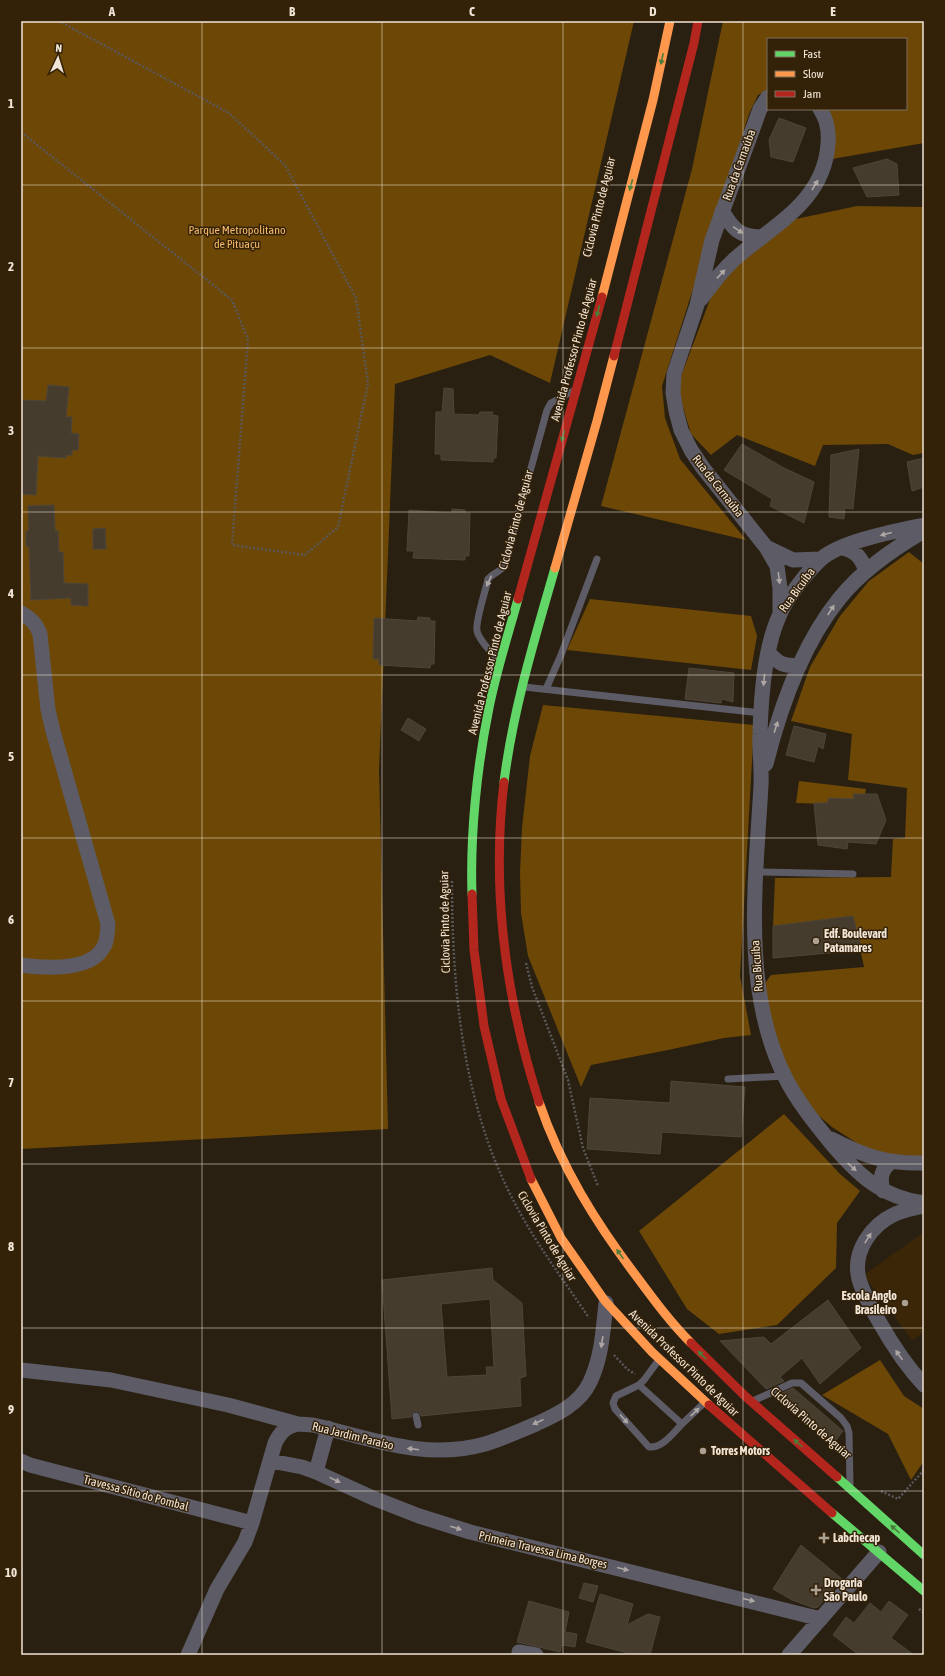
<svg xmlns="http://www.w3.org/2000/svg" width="945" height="1676" font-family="'Asap Condensed',sans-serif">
<rect width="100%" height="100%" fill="#292012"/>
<path fill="#3b2708" d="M924,1232V1332L912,1340L864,1275Z"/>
<path fill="#6c4706" d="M21,21H634L550,383L490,355L395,384L379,770L388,1129L21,1149Z
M723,21H924V143L832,159L823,109H906V39H768V91L758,95L749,114L662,386L665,418L680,459L746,540L601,506L692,169Z
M857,206L924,207V453L913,455L888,444L823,445L815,466L737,435L711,455L691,434L677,387L726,257L796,219Z
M909,552L924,564V1158H903L863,1147L832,1127L784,1086L758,993L771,975L864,967L853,916L773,926L775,878L891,877L893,839L905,838L907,788L848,780L852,734L791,721L810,667L840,616L869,581Z
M590,599L751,616L757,636L751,670L567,650Z
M543,705L754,725L740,976L751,1035L724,1038L668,1050L591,1065L581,1087L528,956L521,913L520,873L522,828L530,756Z
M784,1114L840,1174L860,1191L837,1223L836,1268L777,1325L719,1334L687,1309L639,1231Z
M880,1360L904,1396L924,1409V1461L911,1480L888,1434L822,1395Z"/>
<path fill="#704905" d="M799,781L866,789L863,805L796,803Z"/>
<path fill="#463c2e" stroke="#4d453a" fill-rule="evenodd" d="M779,118L806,128L793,162L771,157L769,140Z
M887,159L897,164L899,195L867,197L853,168Z
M48,385L69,387L66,417H72L71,433L79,434L78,450H72V455H66V458L38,456L36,495L21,494V400L46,401Z
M444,388L453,389L454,414L479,415L480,412H493L492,415L498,416L496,458H493V462L441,460V454H435L436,412H442Z
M742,444L784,468L814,482L804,523L770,506L772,499L724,470Z
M859,449L853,509L845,508L844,519L829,517L831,455Z
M924,458V487L912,491L907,462Z
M54,505L55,531L58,530L59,552H63L64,583L88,584V606L71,605V598L31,600L29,546H26V531H29L28,506Z
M452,509L465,510V513H470L469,556H465V560L413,558L414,551H407L409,510L452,513Z
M105,528L106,549H93V529Z
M418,617L430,618V621H435L434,664H431L430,668L379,665V659H373L374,618L417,621Z
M689,668L734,673L733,702L722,699L721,703L685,699Z
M408,718L426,729L419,741L401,730Z
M794,726L826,734L823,749L818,746L814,762L786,755Z
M853,794H877L886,820L876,844L848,842L847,849L818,845L814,803H827L829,798L854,799Z
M853,916L862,950L773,958V926Z
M671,1081L745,1087L741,1137L662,1132L660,1154L587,1149L590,1098L670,1103Z
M492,1268L493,1280L522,1303L526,1376L520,1378L521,1406L421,1416L419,1412L415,1411L412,1413L411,1417L392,1419L382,1280ZM490,1299L494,1367H486L487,1375L447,1377L441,1304Z
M828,1300L861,1348L820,1384L802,1358L780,1377L784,1381L766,1389L720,1341L764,1337L771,1344Z
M793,1388L843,1431L833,1444L776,1396Z
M801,1545L842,1579L818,1607L814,1608L792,1600L773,1589Z
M584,1583L598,1586L593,1602L579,1598Z
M600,1594L633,1604L627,1625L648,1614L660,1617L650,1655H635L586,1642Z
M529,1601L569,1612L565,1632L577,1634L575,1647L562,1645L560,1652L517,1642Z
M889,1601L908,1615L891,1638L914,1655H859L833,1635L846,1617L854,1623L870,1603L881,1612Z"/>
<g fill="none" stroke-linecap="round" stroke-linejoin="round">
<path stroke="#5a5759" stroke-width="2.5" stroke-dasharray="2 2" stroke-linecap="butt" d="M21,132L232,300L248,339L232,545L305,555L338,527L368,383L356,298L285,165L229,113L59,21
M452,881C452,992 463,1110 518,1209C539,1248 565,1282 589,1318
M526,963L532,987L568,1080L583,1148L598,1186
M614,1355L627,1369L635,1374
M881,1491L898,1499L924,1470
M919,1609L924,1613"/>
<path stroke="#5d5c66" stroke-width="7" d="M497,659C491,651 479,641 477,631C475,621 486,590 488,579C493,573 500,572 504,566L547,410L551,403L571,392
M524,687L761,713
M546,689L561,655L597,559
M757,872L853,874
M728,1079L784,1076
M658,1361L644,1380L639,1385L682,1424L704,1403
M639,1385L616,1396L613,1403L615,1409L649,1447C663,1448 673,1433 682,1424
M755,1400L792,1383H801L841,1418L847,1426L849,1433L850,1484
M416,1416L418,1425"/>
<path stroke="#5d5c66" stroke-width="15" d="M768,97L760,109L712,240L697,305L674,374L673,393L676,411L681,430L691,450L703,468L766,547L777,566L780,588V612
M722,211C733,229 739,236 760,237
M701,299C712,284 723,269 737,257C775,224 824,201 828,144C829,133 827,119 820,109
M924,525C897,531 840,541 820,560C808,571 786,599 780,614C764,648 761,697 760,734C759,751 762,768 761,785C756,879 741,990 785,1077C797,1101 814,1122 831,1143C858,1175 881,1197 924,1203
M766,547L793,560L821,559
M842,548C856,551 861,557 866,571
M21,613C31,619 36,623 40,634L48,710L53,731L108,924C107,932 108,941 103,948C89,972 44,968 21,965
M768,652C779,664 784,667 800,665
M766,764C780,708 802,645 839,599C862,570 893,549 924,531
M831,1139C864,1156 886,1164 924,1163
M883,1191C880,1178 880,1171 891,1162
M924,1206C914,1208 904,1210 895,1214C871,1225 852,1252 859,1279C863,1294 872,1309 880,1323C893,1346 906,1366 924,1385
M21,1370L111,1380L228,1405L298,1424L313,1425C370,1438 425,1461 485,1444C502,1439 519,1431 536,1424C556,1415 580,1404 590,1382C602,1357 603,1330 606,1303
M21,1461L30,1465L252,1523
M271,1461L302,1467L316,1472L373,1498L419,1516L470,1532L821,1619
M316,1472L328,1428
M519,1652L536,1655
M188,1655L217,1589L245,1542L252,1523L275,1443C281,1431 286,1427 298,1424
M789,1655L879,1552"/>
<path stroke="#63d668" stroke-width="9" d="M504,782C513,709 535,638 555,568
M472,894C470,835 477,766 489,708C496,672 508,635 518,599
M837,1477L924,1555
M832,1513L924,1591"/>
<path stroke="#ff974d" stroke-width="9" d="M602,297L653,100L670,21
M555,568L597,421L614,356
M539,1102C561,1167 596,1223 637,1277C654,1300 671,1323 691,1343
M531,1179L561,1238L605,1301L652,1352L709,1405"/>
<path stroke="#b3261e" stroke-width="9" d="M614,356L694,43L698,21
M518,599L602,297
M504,782C491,891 506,999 539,1102
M472,894L474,950L484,1026L501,1099L531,1179
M691,1343L745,1396L837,1477
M709,1405L832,1513"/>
</g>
<defs><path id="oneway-solid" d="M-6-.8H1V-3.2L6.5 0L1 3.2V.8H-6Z"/></defs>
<g fill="#4b7c38">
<use href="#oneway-solid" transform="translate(662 59) rotate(102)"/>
<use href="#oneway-solid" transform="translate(631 185) rotate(105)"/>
<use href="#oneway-solid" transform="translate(598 311) rotate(105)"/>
<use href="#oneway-solid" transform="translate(563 436) rotate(106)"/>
<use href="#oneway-solid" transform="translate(620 1254) rotate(-125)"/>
<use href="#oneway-solid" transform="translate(702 1355) rotate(-136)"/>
<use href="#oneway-solid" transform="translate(798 1443) rotate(-138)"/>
<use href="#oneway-solid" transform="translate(895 1529) rotate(-138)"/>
</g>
<g fill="#aea7a4">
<use href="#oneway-solid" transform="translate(815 185) rotate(-59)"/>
<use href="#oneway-solid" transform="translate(738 230) rotate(35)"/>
<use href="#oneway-solid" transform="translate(721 274) rotate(-47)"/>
<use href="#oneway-solid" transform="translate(886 534) rotate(166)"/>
<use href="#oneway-solid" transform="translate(779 578) rotate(83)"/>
<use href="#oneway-solid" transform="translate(489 581) rotate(115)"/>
<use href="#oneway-solid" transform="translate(831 610) rotate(-57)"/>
<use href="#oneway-solid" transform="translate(764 680) rotate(96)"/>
<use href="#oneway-solid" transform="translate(776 727) rotate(-72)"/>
<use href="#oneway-solid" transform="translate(852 1167) rotate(42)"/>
<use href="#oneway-solid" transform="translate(868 1238) rotate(-58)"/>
<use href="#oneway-solid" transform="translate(602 1342) rotate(99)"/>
<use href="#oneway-solid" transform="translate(899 1355) rotate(-125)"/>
<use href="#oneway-solid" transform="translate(695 1412) rotate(-44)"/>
<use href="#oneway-solid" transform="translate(624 1419) rotate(48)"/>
<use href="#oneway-solid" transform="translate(538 1422) rotate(155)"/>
<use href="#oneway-solid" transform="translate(413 1449) rotate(-173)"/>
<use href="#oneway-solid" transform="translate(335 1480) rotate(26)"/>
<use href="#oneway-solid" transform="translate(456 1528) rotate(18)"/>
<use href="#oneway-solid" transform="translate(623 1569) rotate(14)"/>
<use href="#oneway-solid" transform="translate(749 1600) rotate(14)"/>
</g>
<path fill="none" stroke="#f1e5d7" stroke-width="1" stroke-opacity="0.55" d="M202,21V1655M382,21V1655M563,21V1655M743,21V1655M21,185H924M21,348H924M21,512H924M21,675H924M21,838H924M21,1001H924M21,1164H924M21,1328H924M21,1491H924"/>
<g fill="#aba092" stroke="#332108" stroke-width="1.5">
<circle cx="816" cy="941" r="4"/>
<circle cx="905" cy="1303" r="4"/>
<circle cx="703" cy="1451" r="4"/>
<path d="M822 1532h4v4h4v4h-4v4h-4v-4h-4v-4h4z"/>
<path d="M814 1584h4v4h4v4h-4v4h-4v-4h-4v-4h4z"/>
</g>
<g text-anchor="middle" stroke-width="3" stroke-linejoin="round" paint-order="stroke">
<g font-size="12" fill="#f1e5d7" stroke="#332108">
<text transform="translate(739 165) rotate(-70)" y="4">Rua da Carnaúba</text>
<text transform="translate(599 207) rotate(-76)" y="4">Ciclovia Pinto de Aguiar</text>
<text transform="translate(574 350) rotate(-75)" y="4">Avenida Professor Pinto de Aguiar</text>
<text transform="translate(718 486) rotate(52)" y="4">Rua da Carnaúba</text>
<text transform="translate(516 520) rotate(-75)" y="4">Ciclovia Pinto de Aguiar</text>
<text transform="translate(797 590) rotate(-54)" y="4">Rua Bicuíba</text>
<text transform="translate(490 663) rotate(-76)" y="4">Avenida Professor Pinto de Aguiar</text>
<text transform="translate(445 922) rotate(-91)" y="4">Ciclovia Pinto de Aguiar</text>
<text transform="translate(757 966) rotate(-94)" y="4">Rua Bicuíba</text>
<text transform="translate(547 1236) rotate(59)" y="4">Ciclovia Pinto de Aguiar</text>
<text transform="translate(684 1363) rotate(44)" y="4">Avenida Professor Pinto de Aguiar</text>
<text transform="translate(811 1423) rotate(41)" y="4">Ciclovia Pinto de Aguiar</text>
<text transform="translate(353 1436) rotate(14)" y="4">Rua Jardim Paraíso</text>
<text transform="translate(136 1493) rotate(15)" y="4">Travessa Sítio do Pombal</text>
<text transform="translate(543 1550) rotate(13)" y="4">Primeira Travessa Lima Borges</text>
</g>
<g font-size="12" fill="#f8bb6b" stroke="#332108">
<text x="237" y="234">Parque Metropolitano<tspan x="237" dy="14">de Pituaçu</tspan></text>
</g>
<g font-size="12" font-weight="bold" fill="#f1e5d7" stroke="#332108" text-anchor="start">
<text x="824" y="938">Edf. Boulevard<tspan x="824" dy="14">Patamares</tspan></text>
<text x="897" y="1300" text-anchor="end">Escola Anglo<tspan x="897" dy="14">Brasileiro</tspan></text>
<text x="711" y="1455">Torres Motors</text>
<text x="833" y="1542">Labchecap</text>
<text x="824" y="1587">Drogaria<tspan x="824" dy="14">São Paulo</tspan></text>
</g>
</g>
<rect width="945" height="1676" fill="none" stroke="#332108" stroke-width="44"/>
<rect x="767" y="38" width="140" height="72" fill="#332108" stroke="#7f6f5b"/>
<rect x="775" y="51" width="20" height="6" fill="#63d668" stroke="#7f6f5b"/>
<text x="803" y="58" font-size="12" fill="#f1e5d7">Fast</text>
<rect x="775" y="71" width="20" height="6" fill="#ff974d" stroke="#7f6f5b"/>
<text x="803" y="78" font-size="12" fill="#f1e5d7">Slow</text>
<rect x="775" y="91" width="20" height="6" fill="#b3261e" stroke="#7f6f5b"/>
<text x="803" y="98" font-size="12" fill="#f1e5d7">Jam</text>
<g transform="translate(58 58) rotate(4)" stroke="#332108" stroke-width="3" paint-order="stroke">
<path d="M0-3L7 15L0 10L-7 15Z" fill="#f1e5d7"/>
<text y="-6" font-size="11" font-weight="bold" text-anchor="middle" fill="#f1e5d7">N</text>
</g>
<rect x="22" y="22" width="901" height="1632" fill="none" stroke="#f1e5d7" stroke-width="1.5"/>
<g font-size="13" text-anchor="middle" font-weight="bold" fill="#f1e5d7">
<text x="112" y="16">A</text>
<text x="292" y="16">B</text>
<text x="472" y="16">C</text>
<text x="653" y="16">D</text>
<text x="833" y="16">E</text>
<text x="11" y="108">1</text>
<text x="11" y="271">2</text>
<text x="11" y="435">3</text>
<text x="11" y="598">4</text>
<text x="11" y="761">5</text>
<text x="11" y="924">6</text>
<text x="11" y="1087">7</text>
<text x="11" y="1251">8</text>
<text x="11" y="1414">9</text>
<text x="11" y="1577">10</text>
</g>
</svg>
